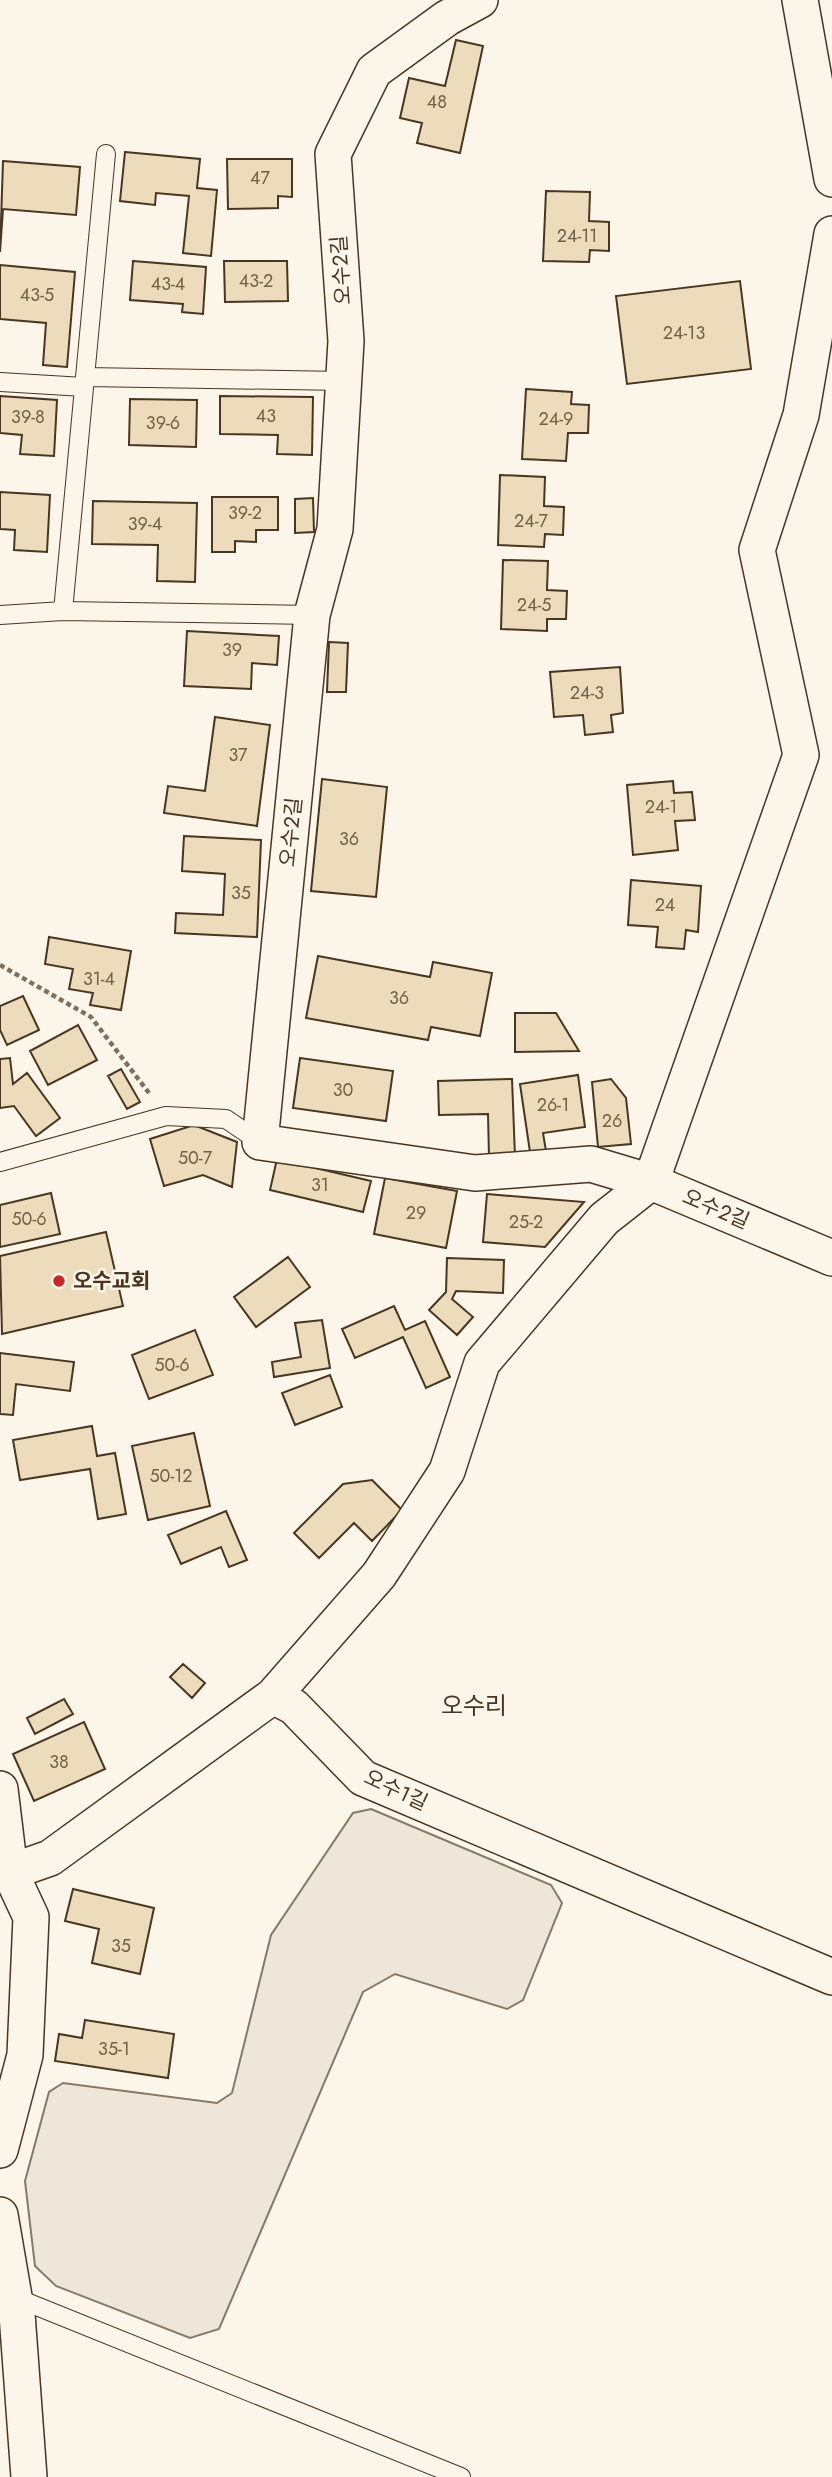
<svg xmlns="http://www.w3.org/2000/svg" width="832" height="2477" font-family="Jost,'Noto Sans KR',sans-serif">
<rect width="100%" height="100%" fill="#fbf6e9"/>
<path fill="#ede6d9" stroke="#887966" stroke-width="2" d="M371,1809L551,1885L562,1903L523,2000L507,2009L395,1974L363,1992L219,2329L190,2338L56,2286L35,2266L25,2181L49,2092L63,2083L217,2103L232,2093L271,1935L353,1813Z"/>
<path fill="#ecdcbc" stroke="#4a3520" stroke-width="2" d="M456,40L483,46L460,153L417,143L422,123L400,118L409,78L445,86Z
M125,152L200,159L197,188L217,190L211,256L183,253L189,196L156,193L155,205L120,201Z
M227,159H292V197L278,196V208L228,209Z
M3,161L80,167L76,215L3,209L0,252Z
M546,191L590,192L589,221L609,222V251L590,250L589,262L543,261Z
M133,261L206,267L203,314L182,312L183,304L130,300Z
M224,261H287L288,301L225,302Z
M0,265L75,272L67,367L43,365L46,323L0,319Z
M740,281L751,369L627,384L616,296Z
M526,389L572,392L571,404L589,405L588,433H568L566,461L522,459Z
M0,396L57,400L54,456L20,454L22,435L0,433Z
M220,396L313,397L312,455L277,454L278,435L220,434Z
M130,399L197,400L196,447L129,445Z
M500,475L545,477L544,506L564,507L563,535L545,534L544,547L498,545Z
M0,492L50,495L47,552L14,550L15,530L0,529Z
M212,497H278V530H256V542L235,541V552H212Z
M313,498L314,532L295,533V499Z
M93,501L197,503L195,582L157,581L158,545L92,544Z
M503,560L548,561L547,590L567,591L566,619H547V631L501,629Z
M187,631L279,636L277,665L252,663L251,689L184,686Z
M329,642L348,643L346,692H327Z
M620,667L623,713L611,715L613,732L585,735L583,715L554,717L550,672Z
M215,717L270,725L257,826L164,813L168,786L205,791Z
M322,779L387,787L376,897L311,891Z
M673,781L674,793L692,792L695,820L675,821L678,850L633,855L627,785Z
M184,836L261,840L257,937L175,933L176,913L223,915L225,874L182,871Z
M631,880L701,886L698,932L686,930L684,949L656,947L658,927L628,925Z
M49,937L131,951L121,1010L90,1005L93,993L69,989L73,969L45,964Z
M318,956L430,977L433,962L492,973L480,1036L431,1027L428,1040L306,1018Z
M23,996L39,1030L7,1045L0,1030V1006Z
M515,1013H556L579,1051L515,1052Z
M78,1025L97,1060L48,1085L30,1051Z
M10,1058L13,1084L27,1073L60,1118L36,1136L14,1106L0,1108V1059Z
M300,1058L393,1071L386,1121L293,1108Z
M121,1069L140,1102L127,1109L108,1076Z
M578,1075L585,1127L543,1133L547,1157L531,1159L520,1084Z
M512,1079L515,1156L489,1157L488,1114L439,1115L438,1081Z
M611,1079L626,1098L631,1144L598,1147L592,1082Z
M194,1125L237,1142L232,1187L203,1175L164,1186L150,1139Z
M277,1159L371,1181L363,1212L270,1190Z
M385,1178L457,1191L446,1248L374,1234Z
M51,1193L60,1234L0,1247V1205Z
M487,1194L584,1202L545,1247L483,1242Z
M106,1232L123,1306L2,1334L0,1256Z
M288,1257L310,1287L256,1327L234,1297Z
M447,1258L504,1260L503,1293L456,1291L452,1299L473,1317L457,1335L429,1310L446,1292Z
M394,1306L405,1330L425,1321L450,1377L426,1388L403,1337L355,1358L342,1329Z
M322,1320L330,1368L274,1377L272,1362L301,1357L295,1323Z
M195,1330L213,1375L149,1399L132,1355Z
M0,1353L74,1362L70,1391L16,1384L13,1415L0,1414Z
M330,1375L342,1407L295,1425L282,1393Z
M92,1426L97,1456L115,1453L126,1514L98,1519L90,1469L20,1480L13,1440Z
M194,1433L210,1506L148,1520L132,1446Z
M372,1480L402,1510L372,1541L354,1523L319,1558L294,1533L343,1484Z
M226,1511L247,1560L229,1567L221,1547L181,1564L168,1535Z
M183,1664L205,1683L192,1698L170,1677Z
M64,1699L73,1714L35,1734L27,1718Z
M84,1722L105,1769L34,1801L13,1754Z
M73,1889L154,1908L140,1974L92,1963L99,1929L65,1921Z
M85,2020L174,2034L168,2078L55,2061L59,2034L82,2038Z"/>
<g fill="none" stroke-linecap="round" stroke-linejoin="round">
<g stroke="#4a3520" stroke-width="20">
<path id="lane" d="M85,377L344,381
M0,382L84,387
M63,611L106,154
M0,615L63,611L312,615
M0,1162L166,1116L226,1119L260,1142
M14,2297L461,2477"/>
</g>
<g stroke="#4a3520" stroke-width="38">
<path id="street" d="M480,0L447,18L374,71L333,154L346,341L335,529L312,615L260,1142L475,1173L591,1164L651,1182L832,1258
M800,0L832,179
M273,1696L379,1575L447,1471L482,1363L604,1219L651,1182L801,755L757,550L801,415L832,234
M0,1789L10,1872L50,1858L273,1696L294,1707L363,1778L832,1977
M0,2150L25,2055L31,1917L10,1872
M0,2215L17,2314L29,2477"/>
</g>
<path stroke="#7f6f5c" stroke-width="4.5" stroke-dasharray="5 3.5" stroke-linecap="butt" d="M0,965L91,1017L149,1093"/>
<use href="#lane" stroke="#fbf6e9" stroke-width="18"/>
<use href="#street" stroke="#fbf6e9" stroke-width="35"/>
</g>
<circle fill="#c62828" stroke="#fbf6e9" stroke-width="2.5" cx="59" cy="1281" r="7"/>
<g text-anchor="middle" stroke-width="5" stroke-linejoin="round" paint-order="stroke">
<g font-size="18" fill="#725f47">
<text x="437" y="108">48</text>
<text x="260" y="184">47</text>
<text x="577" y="242">24-11</text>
<text x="256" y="287">43-2</text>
<text x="168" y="290">43-4</text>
<text x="37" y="301">43-5</text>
<text x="684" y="339">24-13</text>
<text x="266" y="422">43</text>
<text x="28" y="423">39-8</text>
<text x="556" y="425">24-9</text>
<text x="163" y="429">39-6</text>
<text x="245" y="519">39-2</text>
<text x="531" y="527">24-7</text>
<text x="145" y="530">39-4</text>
<text x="534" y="611">24-5</text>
<text x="232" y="656">39</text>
<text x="587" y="699">24-3</text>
<text x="238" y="761">37</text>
<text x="661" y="813">24-1</text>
<text x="349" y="845">36</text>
<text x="241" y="899">35</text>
<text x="665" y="911">24</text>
<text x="99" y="985">31-4</text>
<text x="399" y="1004">36</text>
<text x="343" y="1096">30</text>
<text x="553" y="1111">26-1</text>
<text x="612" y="1127">26</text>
<text x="195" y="1164">50-7</text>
<text x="320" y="1191">31</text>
<text x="416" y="1219">29</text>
<text x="29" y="1225">50-6</text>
<text x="526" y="1228">25-2</text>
<text x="172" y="1371">50-6</text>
<text x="171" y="1482">50-12</text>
<text x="59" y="1768">38</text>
<text x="121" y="1952">35</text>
<text x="114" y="2055">35-1</text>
</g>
<g font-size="21" fill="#4a3520" stroke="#fbf6e9">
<text transform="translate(341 270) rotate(-94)" y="7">오수2길</text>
<text transform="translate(291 832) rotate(-84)" y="7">오수2길</text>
<text transform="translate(716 1209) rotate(23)" y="7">오수2길</text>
<text transform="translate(396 1790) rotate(25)" y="7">오수1길</text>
</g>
<g font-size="21" font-weight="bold" fill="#4a3520" stroke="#fbf6e9" text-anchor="start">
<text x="73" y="1288">오수교회</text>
</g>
<g font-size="24" fill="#4a3520" stroke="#fbf6e9">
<text x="474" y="1714">오수리</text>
</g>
</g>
</svg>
